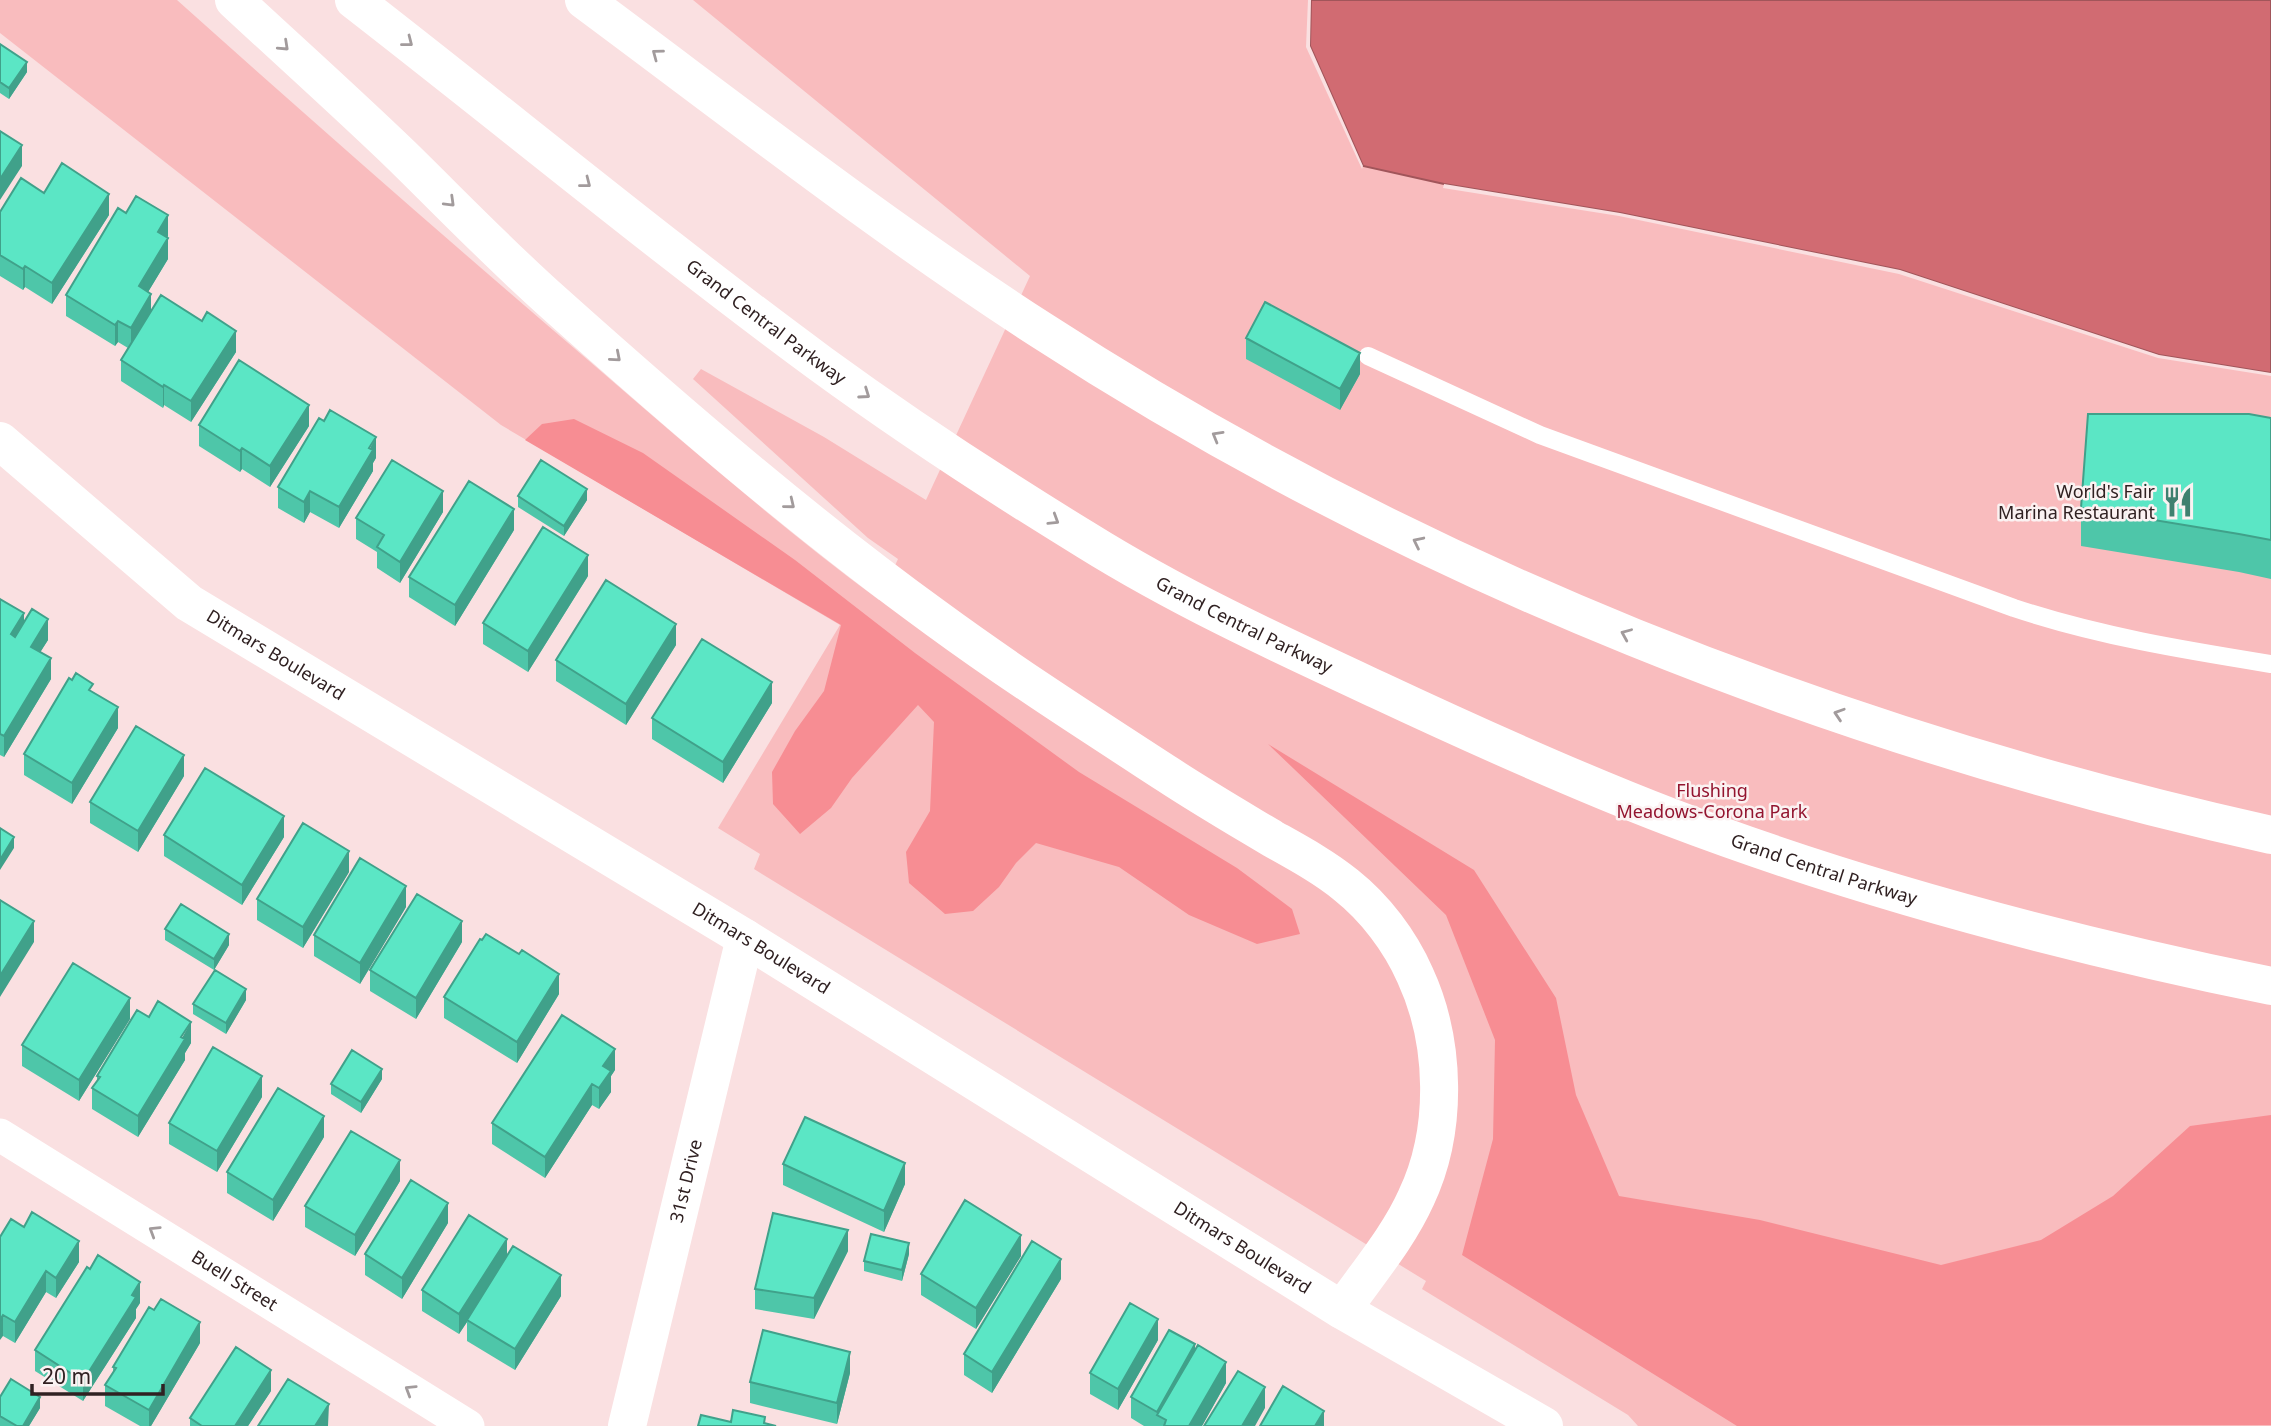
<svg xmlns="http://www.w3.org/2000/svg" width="2271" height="1426" font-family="'Noto Sans',sans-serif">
<rect width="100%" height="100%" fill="#fae0e1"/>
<path fill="#f9bcbe" d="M0,0H177C313,122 450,242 588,360C683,442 778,525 879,600L898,559L868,538L693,379L701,369L824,437L926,500L1030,276L693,0H1620L2271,164V1426H1638L1628,1415L1422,1289L1426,1281L754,869L760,854L718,828L840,625L501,425L0,33Z"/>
<path fill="#f78d93" d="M574,419L643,453L795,560L915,653L1079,772L1237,868L1292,909L1300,934L1257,944L1189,915L1119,867L1036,843L1016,863L999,887L973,911L945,914L909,883L906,852L930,811L934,722L918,705L852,778L831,808L800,834L773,804L772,772L795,731L824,691L841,625L525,440L542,424Z
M1268,744L1474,870L1556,998L1576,1095L1619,1196L1760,1220L1941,1265L2041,1240L2113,1196L2190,1126L2271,1115V1425L1737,1426L1462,1255L1493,1139L1495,1040L1446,915Z"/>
<path fill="#d16b72" stroke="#a1555a" stroke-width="2" d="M1311,0H2271V373L2159,355L1900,270L1620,213L1444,184L1363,166L1310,46Z"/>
<path fill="#fae0e1" d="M1308,0H1311L1310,46L1363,166L1362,169L1306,47Z
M1444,184L1620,213L1900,270L2159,355L2271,373V376L2158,358L1899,274L1619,216L1443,188Z"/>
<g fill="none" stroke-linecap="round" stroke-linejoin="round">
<path stroke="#fff" stroke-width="18" d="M1368,356L1540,435L2014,608C2098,636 2184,650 2271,664"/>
<path stroke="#fff" stroke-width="33" id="s1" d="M0,1135L468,1426"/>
<g stroke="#fff" stroke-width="38">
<path id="s2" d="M0,441L189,603L745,938L1342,1310L1544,1426"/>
<path id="s3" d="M627,1426L745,938"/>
</g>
<g stroke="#fff" stroke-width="38">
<path d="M234,0C290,52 347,103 402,156C452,205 501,256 554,303C677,413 803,522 937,619C1012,674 1090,724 1167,774C1202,797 1238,818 1273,839C1298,853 1324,867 1346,885C1375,908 1400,941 1415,975C1446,1042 1448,1131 1416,1198C1398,1238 1367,1274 1342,1310"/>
<path id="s4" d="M354,0C510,121 662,247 821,364C906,426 996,485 1086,540C1179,598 1279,644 1378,690C1474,735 1571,779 1670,817C1864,891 2067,944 2271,986"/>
<path d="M584,0C735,112 883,228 1041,330C1415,573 1837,738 2271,835"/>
</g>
</g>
<path fill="#4ec6a9" d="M0,44L27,72L9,99L0,93Z
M44,193L109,215L52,304L25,287L23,290L0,276V212Z
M168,236V259L148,292L151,311L236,352L191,422L164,405L163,408L121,381V360L128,348L118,342L115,346L66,316V295Z
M1246,338L1360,374L1340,410L1246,359Z
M2271,418V579L2239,572L2081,546V508Z
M199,425L309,426L270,487L242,469L240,472L199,446Z
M376,458L373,463V471L339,528L310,512L304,523L278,508V487Z
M518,496L587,500L564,536L518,507Z
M443,512L400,583L377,568V552L356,539V518Z
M514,530L455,626L409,597V577Z
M588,576L528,672L483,644V623Z
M0,599L24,623L48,640L40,652L51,679L4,757L0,755Z
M676,645L626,725L556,681V660Z
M93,692L118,728L72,804L24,775V754Z
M772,703L723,783L652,739V718Z
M184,776L138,852L90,823V802Z
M164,835L284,837L242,905L164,856Z
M349,872L303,948L257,920V899Z
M406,907L360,984L314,956V935Z
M165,929L229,945L214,970L165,940Z
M462,942L416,1019L370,991V970Z
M559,994L517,1063L444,1018V997Z
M246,1000L226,1034L193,1014V1004Z
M149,1017L191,1043L185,1053V1060L138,1137L92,1109V1088L97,1082V1076Z
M130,1019L79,1101L22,1066V1045Z
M615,1070L611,1076V1092L599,1109L592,1105L545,1178L492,1144V1123Z
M382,1079L361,1113L331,1094V1084Z
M262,1097L217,1172L169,1144V1123Z
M324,1137L273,1221L227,1193V1172Z
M783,1164L905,1184L884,1232L783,1185Z
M400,1181L355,1256L305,1227V1206Z
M448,1223L402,1299L365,1275V1254Z
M0,1237L79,1262L56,1298L46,1292L15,1343L3,1336Z
M848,1251L814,1319L755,1309V1289Z
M909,1254L902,1281L864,1271V1261Z
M507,1256L561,1296L515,1370L467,1341V1322L459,1334L422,1311V1290Z
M1021,1256L976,1329L921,1295V1274Z
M1061,1279L992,1393L964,1375V1354Z
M140,1303L136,1309V1318L83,1401L35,1371V1350Z
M1158,1340L1118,1410L1090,1394V1373Z
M200,1343L151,1426H140L105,1406V1385L113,1372V1367Z
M1195,1350L1226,1383L1202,1426H1144L1131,1418V1397Z
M850,1373L837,1424L750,1403V1382Z
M271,1391L248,1426H190V1418Z
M0,1397L40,1408L29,1426H0Z"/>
<path fill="#40a18a" d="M27,62V72L9,99V88Z
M22,145V166L0,200V179Z
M109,194V215L52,304V283Z
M168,215V236L158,253V232Z
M168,238V259L139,307V286Z
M25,266V287L23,290V269Z
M151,294V315L131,349V328Z
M118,321V342L115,346V325Z
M236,331V352L191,422V401Z
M1360,353V374L1340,410V389Z
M164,385V405L163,408V387Z
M309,405V426L270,487V466Z
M376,437V458L373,463V471L339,528V507Z
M242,448V469L240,472V451Z
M587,489V500L564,536V526Z
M310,491V512L304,523V502Z
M443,491V512L400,583V562Z
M514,509V530L455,626V605Z
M588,555V576L528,672V651Z
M24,613V634L11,655V634Z
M48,619V640L31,667V647Z
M676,624V645L626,725V704Z
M51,658V679L4,757V736Z
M772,682V703L723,783V762Z
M118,707V728L72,804V783Z
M184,755V776L138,852V831Z
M284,816V837L242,905V885Z
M14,837V848L0,870V860Z
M349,851V872L303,948V927Z
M406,886V907L360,984V963Z
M34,921V942L0,997V976Z
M462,921V942L416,1019V998Z
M229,934V945L214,970V959Z
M559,974V994L517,1063V1042Z
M246,989V1000L226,1034V1023Z
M130,998V1019L79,1101V1080Z
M191,1022V1043L185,1053V1060L138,1137V1116Z
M615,1049V1070L611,1076V1092L599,1109V1088L603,1066Z
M382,1069V1079L361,1113V1102Z
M262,1076V1097L217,1172V1151Z
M592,1084V1105L545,1178V1157Z
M324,1116V1137L273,1221V1200Z
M400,1160V1181L355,1256V1235Z
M905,1163V1184L884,1232V1211Z
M448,1203V1223L402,1299V1278Z
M848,1230V1251L814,1319V1298Z
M1021,1235V1256L976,1329V1308Z
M507,1239V1260L467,1320V1322L459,1334V1314Z
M79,1241V1262L56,1298V1278Z
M909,1243V1254L902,1281V1270Z
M1061,1259V1279L992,1393V1372Z
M46,1271V1292L15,1343V1322Z
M561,1275V1296L515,1370V1349Z
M140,1282V1303L136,1309V1318L83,1401V1381Z
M3,1315V1336L0,1340V1320Z
M1158,1319V1340L1118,1410V1389Z
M200,1322V1343L151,1426H149V1410Z
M1195,1344V1365L1157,1415V1426V1412Z
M850,1352V1373L837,1424V1403Z
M1226,1362V1383L1202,1426H1189Z
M271,1370V1391L248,1426H235Z
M1265,1387V1408L1255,1426H1242Z
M40,1397V1408L29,1426H23Z
M329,1404L328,1426H315Z
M1324,1411V1426H1315Z"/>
<path fill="#5be6c5" stroke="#40a18a" stroke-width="2" d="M0,44L27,62L9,88L0,82Z
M0,131L22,145L0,179Z
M62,163L109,194L52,283L25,266L23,269L0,255V212L21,178L44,193Z
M136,196L168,215L158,232L168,238L139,286L151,294L131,328L118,321L115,325L66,295L118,208L126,213Z
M161,295L202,321L207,312L236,331L191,401L164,385L163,387L121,360Z
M1265,302L1360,353L1340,389L1246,338Z
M239,360L309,405L270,466L242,448L240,451L199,425Z
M330,410L376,437L369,448L373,450L339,507L310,491L304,502L278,487L319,418L324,421Z
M2088,414H2249L2271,418V540L2239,534L2081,508Z
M392,460L443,491L400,562L377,547L384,535L356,518Z
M541,460L587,489L564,526L518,496Z
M469,481L514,509L455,605L409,577Z
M543,527L588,555L528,651L483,623Z
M606,580L676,624L626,704L556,660Z
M0,599L24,613L11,634L15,637L32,609L48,619L31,647L51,658L4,736L0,734Z
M702,639L772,682L723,762L652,718Z
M76,673L93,684L89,690L118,707L72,783L24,754L69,678L72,680Z
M136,726L184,755L138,831L90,802Z
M205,768L284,816L242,885L164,835Z
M303,823L349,851L303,927L257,899Z
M0,828L14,837L0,860Z
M360,858L406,886L360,963L314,935Z
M417,894L462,921L416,998L370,970Z
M0,900L34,921L0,976Z
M181,904L229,934L214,959L165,929Z
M486,934L519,954L522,950L559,974L517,1042L444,997L480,939L482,940Z
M73,963L130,998L79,1080L22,1045Z
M215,970L246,989L226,1023L193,1004Z
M158,1001L191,1022L181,1037L185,1039L138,1116L92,1088L100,1077L97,1076L137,1010L149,1017Z
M562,1015L615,1049L603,1066L611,1071L599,1088L592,1084L545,1157L492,1123Z
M213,1047L262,1076L217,1151L169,1123Z
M352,1050L382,1069L361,1102L331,1084Z
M278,1088L324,1116L273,1200L227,1172Z
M805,1117L905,1163L884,1211L783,1164Z
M351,1131L400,1160L355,1235L305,1206Z
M411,1180L448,1203L402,1278L365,1254Z
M965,1200L1021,1235L976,1308L921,1274Z
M32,1212L79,1241L56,1278L46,1271L15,1322L3,1315L0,1320V1237L11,1219L24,1227Z
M773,1213L848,1230L814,1298L755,1289Z
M469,1215L507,1239L459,1314L422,1290Z
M871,1234L909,1243L902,1270L864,1261Z
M1032,1241L1061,1259L992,1372L964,1354Z
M513,1246L561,1275L515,1349L467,1320Z
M98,1255L140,1282L132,1295L136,1297L83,1381L35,1350L87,1267L90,1269Z
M161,1299L200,1322L149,1410L105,1385L116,1368L113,1367L149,1307L154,1310Z
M1130,1303L1158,1319L1118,1389L1090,1373Z
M763,1330L850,1352L837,1403L750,1382Z
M1169,1330L1195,1344L1157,1412L1131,1397Z
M1198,1345L1226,1362L1189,1426H1164L1166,1420L1157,1415Z
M236,1347L271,1370L235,1426H202L190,1418Z
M1238,1371L1265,1387L1242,1426H1204Z
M11,1379L40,1397L23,1426H17L0,1416V1397Z
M288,1379L329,1404L315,1426H258Z
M1283,1386L1324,1411L1315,1426H1260Z
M733,1410L765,1417L764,1423L776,1426H698L701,1415L731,1422Z"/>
<defs><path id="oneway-chevron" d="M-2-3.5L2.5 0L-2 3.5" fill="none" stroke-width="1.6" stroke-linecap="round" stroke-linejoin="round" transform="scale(1.75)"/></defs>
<g stroke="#a29b9c">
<use href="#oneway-chevron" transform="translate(408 42) rotate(38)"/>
<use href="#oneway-chevron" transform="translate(284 46) rotate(43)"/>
<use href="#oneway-chevron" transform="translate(657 54) rotate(-143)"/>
<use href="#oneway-chevron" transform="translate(586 183) rotate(38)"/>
<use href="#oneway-chevron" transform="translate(450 202) rotate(44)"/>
<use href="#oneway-chevron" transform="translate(616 357) rotate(41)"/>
<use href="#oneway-chevron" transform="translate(865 394) rotate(35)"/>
<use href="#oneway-chevron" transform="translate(1217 436) rotate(-150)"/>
<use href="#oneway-chevron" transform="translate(790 504) rotate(39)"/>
<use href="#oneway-chevron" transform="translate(1054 520) rotate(32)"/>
<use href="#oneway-chevron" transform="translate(1418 542) rotate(-154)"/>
<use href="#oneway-chevron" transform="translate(1626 634) rotate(-157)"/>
<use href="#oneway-chevron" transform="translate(1839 714) rotate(-162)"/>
<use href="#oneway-chevron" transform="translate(154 1231) rotate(-148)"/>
<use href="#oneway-chevron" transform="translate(410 1390) rotate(-148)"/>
</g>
<defs>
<g id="restaurant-bare" transform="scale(2.415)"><path d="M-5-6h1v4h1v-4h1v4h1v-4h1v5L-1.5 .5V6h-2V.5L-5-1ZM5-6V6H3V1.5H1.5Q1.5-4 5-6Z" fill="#3f806f" stroke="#fbf2f2" stroke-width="2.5" paint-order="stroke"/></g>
</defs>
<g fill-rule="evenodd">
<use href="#restaurant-bare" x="2178" y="502"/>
</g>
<g text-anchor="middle" stroke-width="5" stroke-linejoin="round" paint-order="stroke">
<g font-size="18" fill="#302122" stroke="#fbf2f2">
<text dy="6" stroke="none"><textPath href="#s4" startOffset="523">Grand Central Parkway</textPath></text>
<text dy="6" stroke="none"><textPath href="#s4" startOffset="1090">Grand Central Parkway</textPath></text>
<text dy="6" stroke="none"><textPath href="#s2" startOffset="350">Ditmars Boulevard</textPath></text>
<text dy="6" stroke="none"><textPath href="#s4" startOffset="1720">Grand Central Parkway</textPath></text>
<text dy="6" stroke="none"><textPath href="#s2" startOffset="917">Ditmars Boulevard</textPath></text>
<text dy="6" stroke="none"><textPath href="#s3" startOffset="252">31st Drive</textPath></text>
<text dy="6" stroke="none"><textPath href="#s2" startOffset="1484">Ditmars Boulevard</textPath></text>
<text dy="6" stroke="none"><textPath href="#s1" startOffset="276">Buell Street</textPath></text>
</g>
<g font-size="18" fill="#302122" stroke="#fbf2f2" text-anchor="end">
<text x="2155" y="498">World's Fair<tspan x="2155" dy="21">Marina Restaurant</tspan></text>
</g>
<g font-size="18" fill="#93142f" stroke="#fbf2f2">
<text x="1712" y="797">Flushing<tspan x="1712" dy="21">Meadows-Corona Park</tspan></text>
</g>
</g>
<path d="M32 1384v10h131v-10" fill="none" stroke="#302122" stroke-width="3.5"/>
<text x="42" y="1384" font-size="21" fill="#302122" stroke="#fbf2f2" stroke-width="5" paint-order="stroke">20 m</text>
</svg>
